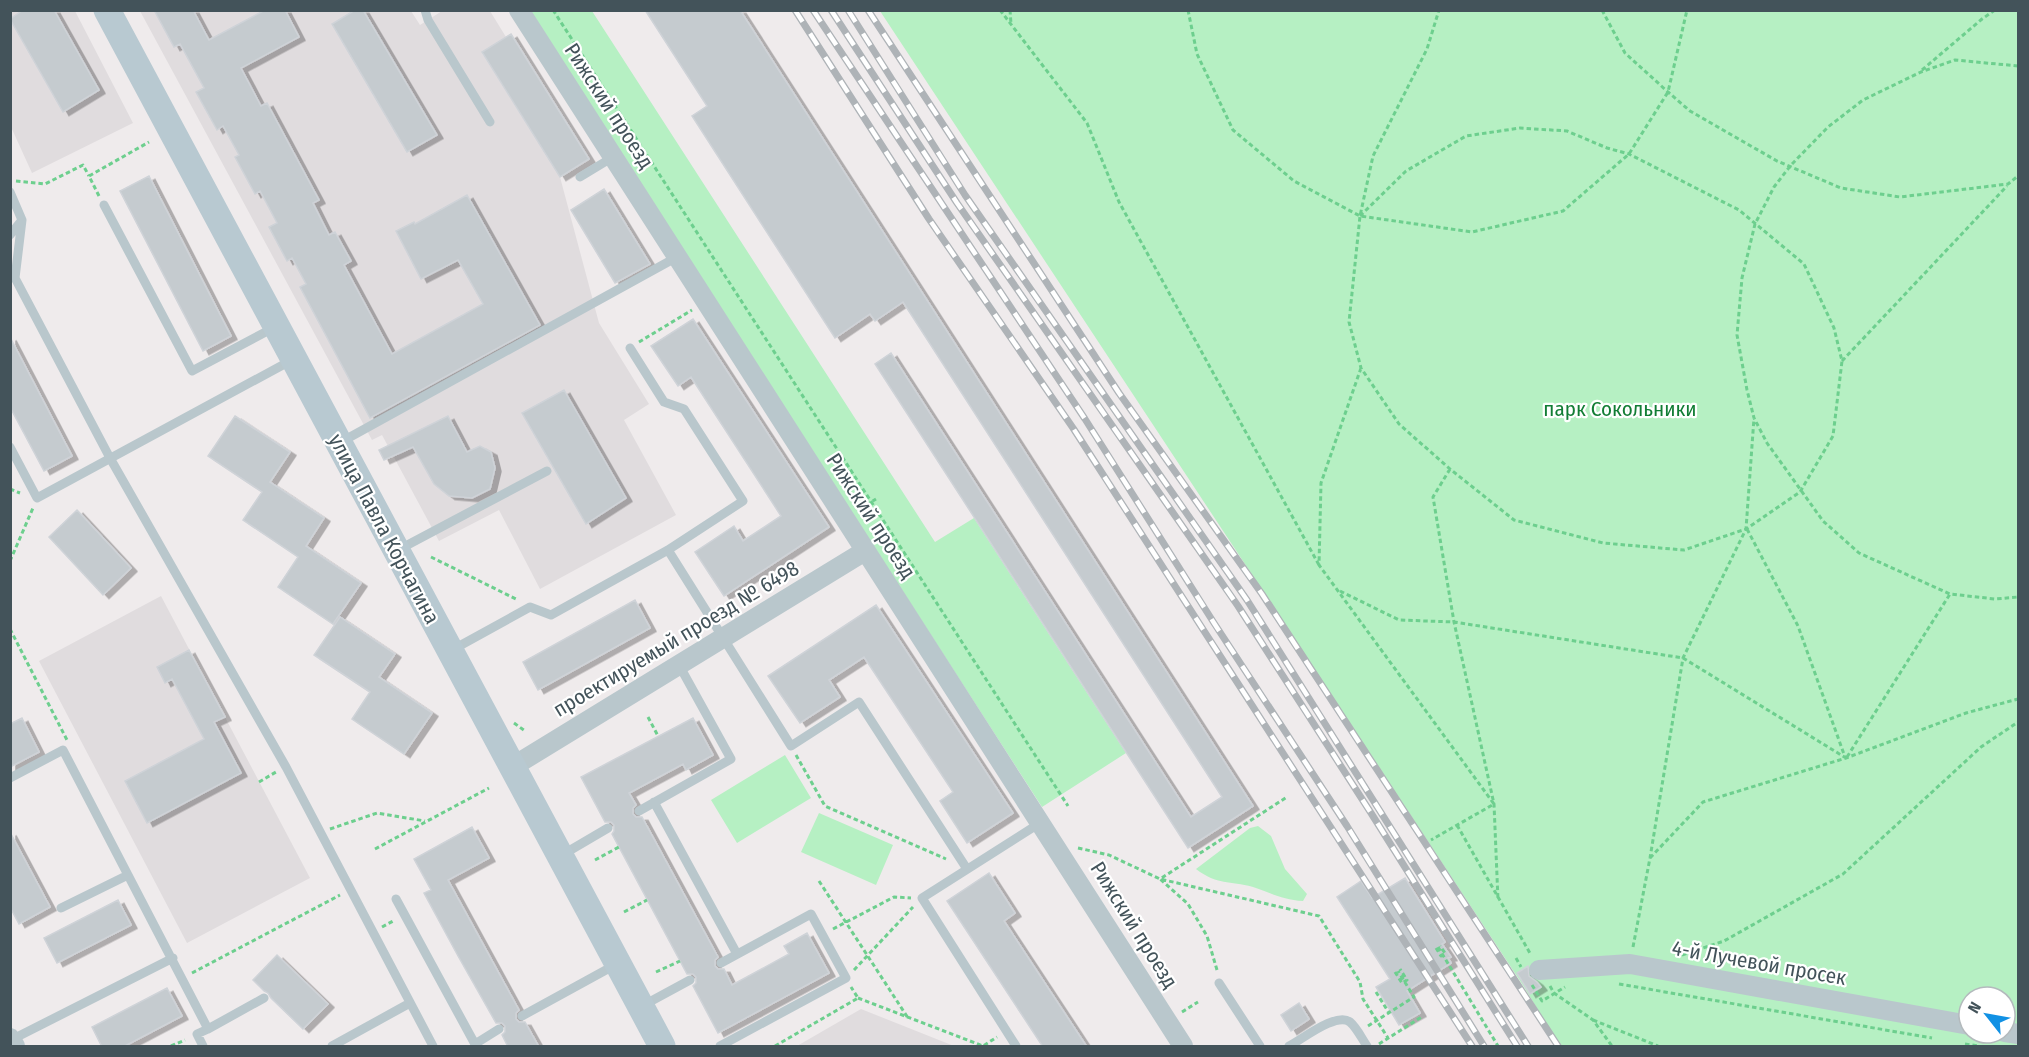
<svg xmlns="http://www.w3.org/2000/svg" width="2029" height="1057" font-family="'Fira Sans Condensed',sans-serif">
<defs>
<filter id="shadow"><feDropShadow dx="6" dy="3.5" stdDeviation="0" flood-color="#0004"/></filter>
</defs>
<rect width="100%" height="100%" fill="#efebec"/>
<path fill="#e0dcde" d="M10,11H75L133,123L32,173L11,127Z
M140,11H411L420,25L442,11H490L506,37L482,53L560,177L599,323L649,404L624,420L676,515L540,589L499,510L439,541L382,435L372,440Z
M161,596L310,878L187,943L39,661Z
M861,1009L954,1046H797Z"/>
<path fill="#b6f0c3" fill-rule="evenodd" d="M528,11H592L935,542L974,518L1126,753L1042,807Z
M880,11H2018V1046H1560L1524,987ZM1969,997H2005V1033H1969Z
M785,755L811,798L737,843L711,800Z
M819,813L893,845L876,885L801,852Z
M1258,826L1271,836L1285,869L1307,894L1303,901C1283,900 1271,893 1253,887C1229,880 1218,886 1196,869L1250,828Z"/>
<path fill="#c5cbcf" stroke="#cfd3d8" stroke-width="1.5" filter="url(#shadow)" d="M23,10H54L99,90L63,112L10,19Z
M154,10H193L209,40L265,10H285L299,37L241,68L261,106L267,103L319,200L313,203L329,235L335,232L351,261L344,265L392,354L483,304L458,260L421,279L396,231L414,222L415,224L467,195L540,325L370,418L300,287L306,284L292,258L287,261L269,227L277,223L260,191L255,194L235,157L239,155L223,126L217,130L196,92L204,88L180,44L174,47Z
M355,10H363L437,135L407,152L332,24Z
M645,10H740L1253,806L1188,848L875,364L891,353L1191,817L1222,797L903,302L875,321L870,314L835,338L692,116L707,106Z
M511,34L589,159L560,177L482,52Z
M149,176L231,336L203,351L120,191Z
M604,189L650,264L615,283L571,210Z
M693,319L829,527L724,596L695,552L734,526L743,541L781,516L691,377L678,386L651,346Z
M10,337L72,456L44,471L10,407Z
M564,390L626,498L586,524L522,413Z
M235,416L290,452L270,482L324,518L306,546L361,583L333,624L278,587L298,557L243,520L262,492L208,456Z
M448,416L467,452L480,446L491,452L495,468L490,489L472,498L449,496L434,484L413,447L384,460L379,450Z
M77,510L131,568L103,595L49,537Z
M635,600L650,628L538,690L523,662Z
M876,605L1013,813L967,843L940,801L953,792L864,657L829,680L840,697L800,723L768,676Z
M340,617L395,654L379,677L432,713L404,754L352,719L370,692L314,655Z
M189,650L225,717L214,722L241,773L147,823L125,781L204,739L172,679L165,683L157,667Z
M22,718L39,752L10,767V724Z
M693,718L713,755L686,770L683,764L629,793L636,805L633,808V814L636,817H642L718,957L715,960V966L718,969H724L732,985L789,954L784,946L807,933L829,973L718,1033L693,986L696,983V977L693,974H687L612,834L614,831V825L611,822H605L581,777Z
M472,827L489,858L448,880L519,1010L516,1013V1019L519,1022H525L539,1047H508L502,1035L505,1032V1026L502,1023H496L458,956L424,893L431,890L414,859Z
M10,832L50,907L19,924L10,907Z
M989,873L1015,913L1004,921L1087,1047H1043L947,901Z
M1405,878L1445,942L1442,944L1451,957L1448,958L1451,963L1407,991L1420,1013L1399,1025L1376,987L1390,979L1337,897L1361,881L1372,898Z
M118,900L131,925L57,963L44,938Z
M277,955L328,1004L303,1029L271,998L268,993L264,991L253,980Z
M1528,966L1529,976L1537,982L1541,987L1530,994L1517,973Z
M167,988L182,1016L123,1047H102L92,1027Z
M1299,1003L1309,1019L1291,1031L1281,1015Z"/>
<g fill="none" stroke-linecap="round" stroke-linejoin="round">
<path stroke="#6dcf8e" stroke-width="3" stroke-dasharray="4.5 3" stroke-linecap="butt" d="M553,10L1068,806
M1000,10L1087,123L1119,202L1319,565
M1010,10L1011,24
M1188,10L1197,54L1233,130L1294,181L1360,216L1472,232L1563,211L1629,154L1668,92L1687,10
M1602,10L1625,53L1668,92L1690,111L1777,161L1841,188L1900,197L2008,184L2018,176
M2018,66L1955,60L1921,72L1863,100L1828,127L1791,165L1774,187L1755,224L1742,278L1737,335L1747,390L1754,418L1767,443L1823,521L1859,553L1950,594L1995,599L2018,597
M1922,70L1982,19L1995,10
M16,181L45,184L83,165L89,176
M99,196L89,176L149,142
M1360,216L1406,171L1466,136L1520,128L1567,131L1607,148L1629,154L1739,210L1804,264L1834,328L1842,361L1833,436L1800,492L1746,529L1684,550L1603,543L1514,520L1450,469L1399,424L1361,368L1349,322L1360,216L1373,156L1427,49L1439,10
M639,342L692,310
M1842,361L2007,186
M1361,368L1321,483L1319,565L1494,804L1431,840
M1450,469L1433,497L1454,622L1494,804L1498,900
M10,489L20,493
M860,509L876,499
M1747,529L1798,626L1845,757
M431,557L518,600
M10,561L33,508
M1340,591L1399,620L1454,622L1683,658L1846,758
M10,629L67,740
M648,717L658,736
M514,723L525,731
M796,755L825,806L946,859
M1847,757L1950,594
M259,782L276,772
M1457,825L1531,955
M330,829L377,813L425,821
M1078,848L1109,855L1160,879L1319,916L1360,982L1363,999L1388,1038
M375,849L489,788
M1650,858L1703,802L1846,758L1966,713L2018,699
M595,860L619,847
M819,881L908,1018
M624,912L647,900
M382,927L395,920
M833,929L894,897L911,898
M1438,947L1498,1046
M1633,947L1650,858L1683,658L1746,529L1754,418
M1436,948L1441,956L1445,953L1440,946
M1682,955L1724,941L1843,874L1981,747L2018,722
M1516,958L1521,967
M854,970L913,907
M1217,970L1207,936L1188,904L1160,879L1287,797
M656,972L680,961
M1395,972L1402,983L1407,980L1400,969
M192,973L340,895
M1619,984L1932,1038
M1532,985L1542,1001L1565,987
M1550,986L1554,993L1593,1020L1612,1046
M1376,992L1389,1013
M858,998L983,1046L997,1037
M1182,1012L1198,1002
M1593,1020L1658,1046
M1368,1026L1414,997L1398,971
M1379,1044L1423,1016
M1965,1044L1979,1046
M171,1046L185,1040
M775,1046L858,998L851,987"/>
<path stroke="#b9c7cc" stroke-width="9" d="M425,10L428,20L490,122
M580,177L613,157
M10,192L22,220L15,278L110,458L286,767L433,1046
M104,205L192,371L275,327
M10,235L22,220
M341,442L677,257
M10,447L37,498L292,360
M398,550L547,471
M668,550L791,746L859,702L967,869
M452,650L530,607L551,615L668,550L743,501L684,409L664,402L630,348
M10,778L63,750L208,1029L197,1034L203,1046
M654,802L737,954
M639,811L731,759L679,665
M562,855L608,828
M396,899L476,1046
M61,908L128,875
M1219,983L1260,1046
M642,1006L690,980
M522,1016L615,965
M208,1029L264,998
M11,1040L173,958
M475,1044L499,1029
M332,1046L410,1003
M720,1046L846,978L811,914L721,963
M1016,1046L922,898L1040,823
M1289,1046C1303,1039 1336,1012 1350,1022C1357,1028 1362,1039 1367,1046"/>
<path stroke="#b9c7cc" stroke-width="20" d="M519,10L1183,1046
M512,767L865,551
M1539,970L1630,964L1969,1025
M2005,1032L2018,1034
M10,1038L15,1046"/>
<path stroke="#b8c9d1" stroke-width="27" d="M107,10L662,1046"/>
<g stroke="#aeb3b7" stroke-width="7">
<path id="rail" d="M795,10L929,219L1073,428L1472,1046
M813,10L1085,419L1214,623L1347,826L1484,1046
M831,10L957,203L1238,606L1371,813L1517,1046
M848,10L965,195L1247,600L1528,1046
M868,10L1119,393L1262,594L1558,1046"/>
</g>
<use href="#rail" stroke="#fff" stroke-width="4.5" stroke-dasharray="14" stroke-linecap="butt"/>
</g>
<g text-anchor="middle" stroke-width="4.5" stroke-linejoin="round" paint-order="stroke">
<g font-size="21" fill="#43535a" stroke="#fff">
<text transform="translate(609 106) rotate(57)" y="7">Рижский проезд</text>
<text transform="translate(871 516) rotate(57)" y="7">Рижский проезд</text>
<text transform="translate(384 529) rotate(62)" y="7">улица Павла Корчагина</text>
<text transform="translate(676 639) rotate(-31)" y="7">проектируемый проезд № 6498</text>
<text transform="translate(1134 925) rotate(58)" y="7">Рижский проезд</text>
<text transform="translate(1759 963) rotate(10)" y="7">4-й Лучевой просек</text>
</g>
<g font-size="21" fill="#127d35" stroke="#fff">
<text x="1620" y="416">парк Сокольники</text>
</g>
</g>
<rect width="2029" height="1057" fill="none" stroke="#43535a" stroke-width="24"/>
<g transform="translate(1987 1015) rotate(301)"><circle r="28" fill="#ffffff" stroke="#b4babd" stroke-width="1.5"/>
<path d="M0-4.5L10 22L0 15L-10 22Z" fill="#1191e4"/>
<text y="-9" font-size="16" font-weight="bold" text-anchor="middle" fill="#43535a">N</text>
</g>
</svg>
